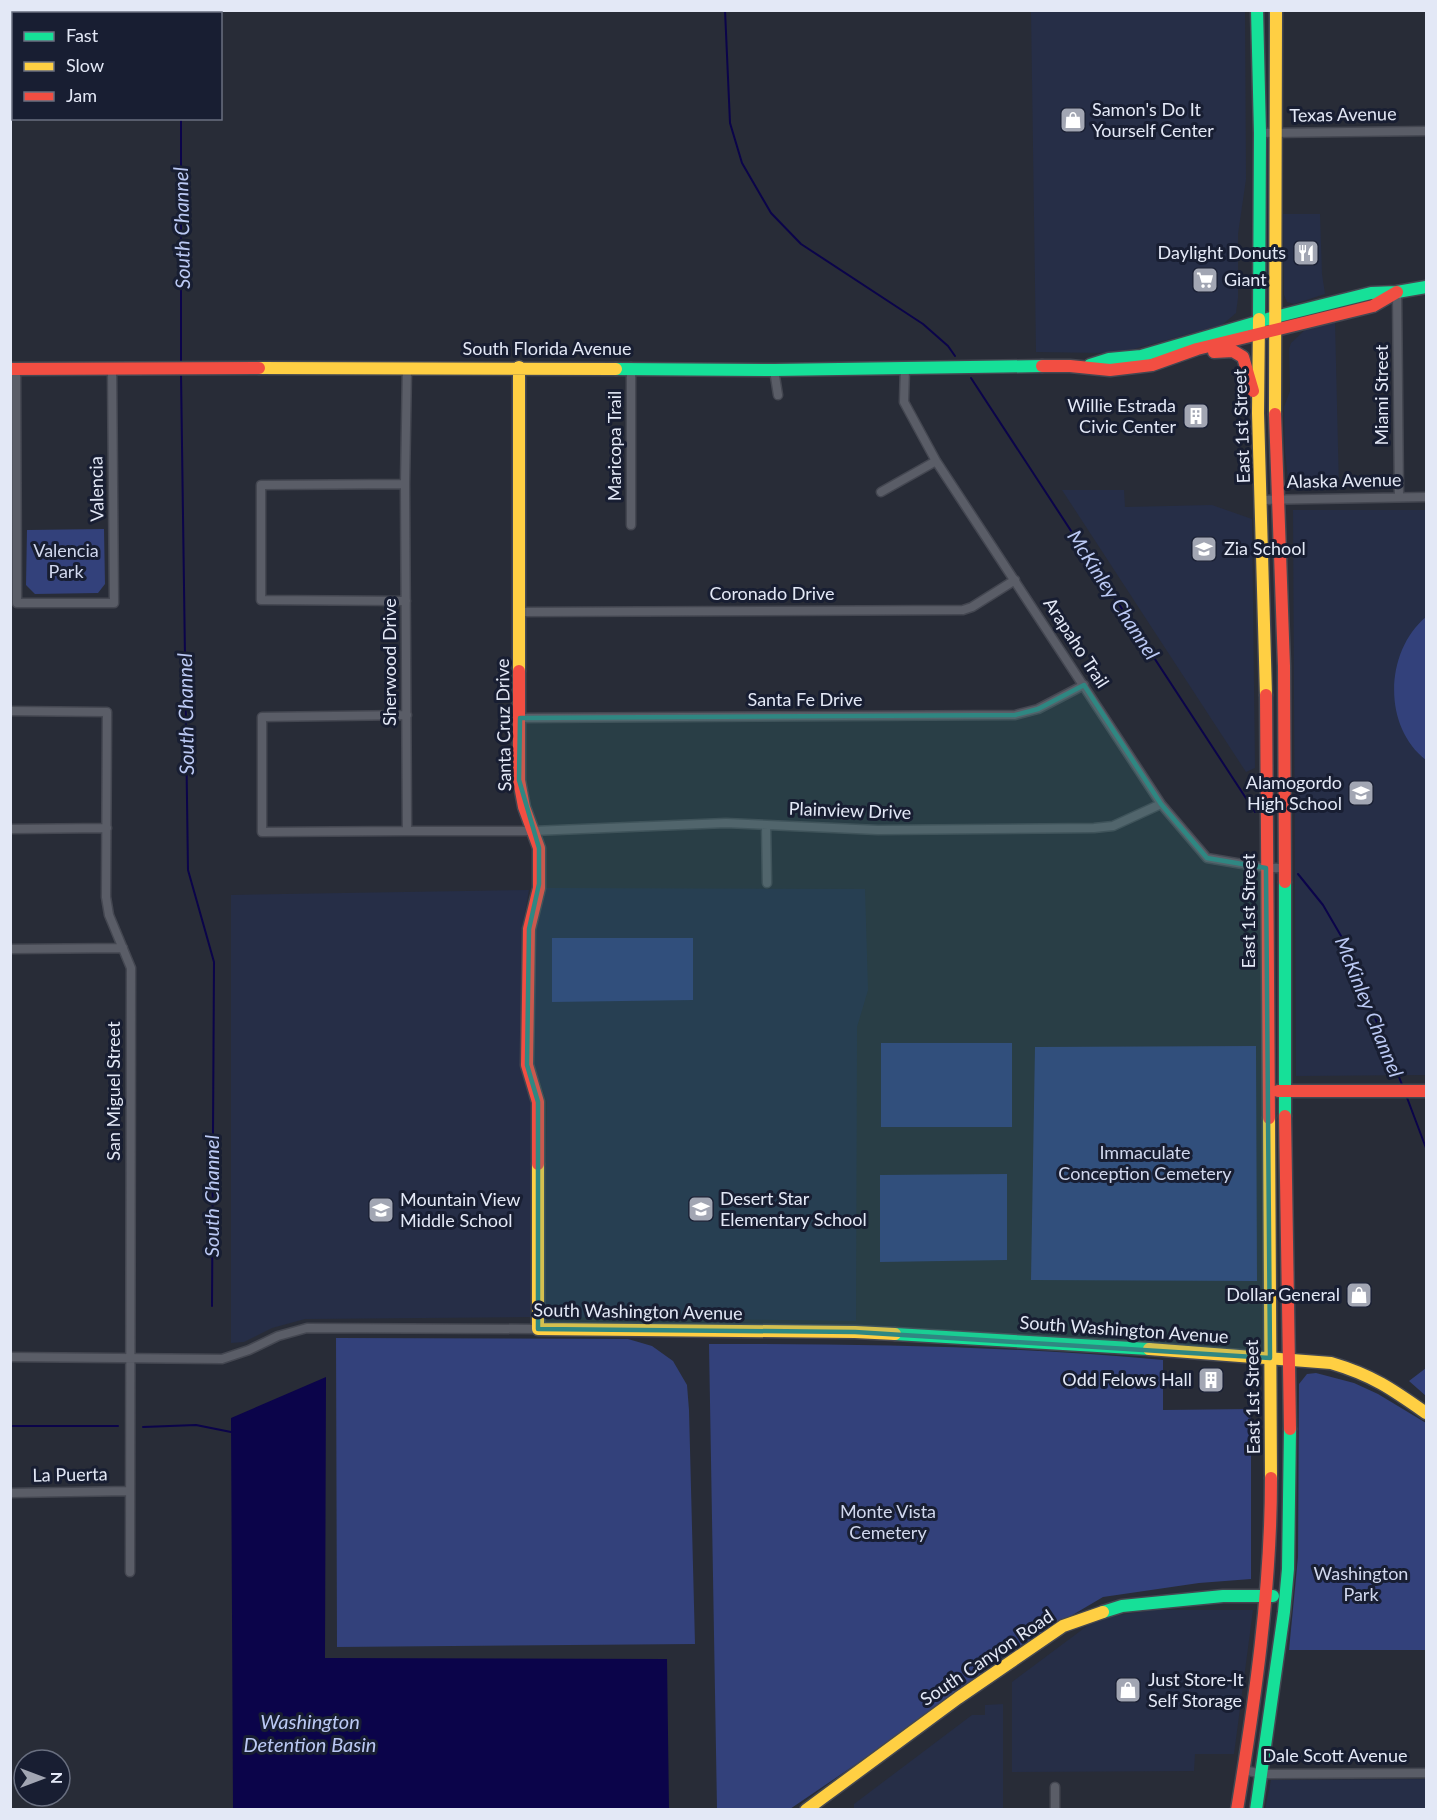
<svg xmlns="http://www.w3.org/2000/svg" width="1437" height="1820" font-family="Lato,sans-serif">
<rect width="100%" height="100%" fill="#282c37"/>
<path fill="#262e47" d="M1031,11H1245L1246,179L1238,234V298L1236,313L1222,325L1134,349L1104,353L1036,352Z
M1283,214H1320L1322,274L1325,294L1294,304L1287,302L1284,295Z
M1335,322L1339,489H1289L1285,452L1284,407L1290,391L1289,349L1291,343L1307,328Z
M1062,490H1124L1125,507L1212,505L1252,519L1255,768L1246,772Z
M1293,510H1426V1075L1296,1076Z
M545,888L865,889L868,990L857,1027L856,1321L544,1317L547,1102L534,1065L535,931Z
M529,890L522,928L521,1065L531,1103L530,1317L305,1319L272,1328L244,1342L231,1343V895Z
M1153,1610H1253L1234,1754H1195L1194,1771L1012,1772V1682L1091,1623L1119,1615Z
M1003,1704V1809H854V1804L972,1715H985V1705Z
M1426,1779V1809H1265L1271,1780Z"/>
<path fill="#33417b" d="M104,529L105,584L98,593L35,594L26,585L27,530Z
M1426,617V760C1382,726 1385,651 1426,617Z
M552,938H693V1000L552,1002Z
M881,1043H1012V1127H881Z
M1256,1046L1257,1281L1031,1280L1035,1047Z
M1007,1174V1260L880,1262V1175Z
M336,1338L628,1339L652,1346L673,1361L687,1385L689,1410L695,1644L337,1647Z
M709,1344C861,1344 1012,1346 1163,1360V1410L1251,1409V1579L1199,1583L1103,1597L1003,1656L918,1722L790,1809H717Z
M1426,1368V1396L1409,1381Z
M1316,1373L1354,1383L1378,1394L1426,1423V1650H1289L1298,1557L1299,1384L1307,1374Z"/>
<path fill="#0b044a" d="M326,1377L325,1658L667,1659L669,1809H233L231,1418Z"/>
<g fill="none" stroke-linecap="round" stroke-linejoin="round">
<path stroke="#0b044a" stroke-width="2" d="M181,10V14
M725,10L730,123L742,163L771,213L801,244L923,324L948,346L955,356
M181,118V365
M181,374L188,870L214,962L212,1306
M971,378L1255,812
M1298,874L1323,905L1344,941L1403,1087
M1406,1095L1426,1148
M10,1426H118
M143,1427L196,1425L231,1432"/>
<g stroke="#444751" stroke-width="11">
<path id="street" d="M1260,133L1426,131
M1397,292L1399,497
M407,367L405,484L407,831H533L726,823L878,830L1094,828L1113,826L1161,804
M631,367V525
M905,367L904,402L936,461L1161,804L1207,858L1266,868H1285
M16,369L17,603H114L112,368
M774,370L778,395
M405,484L261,485V600L406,601
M881,492L936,461
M1262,500L1426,497
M520,612L963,610L972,607L1015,580
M10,711L107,712L106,897L109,915L131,968L130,1572
M407,715L262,717V832L407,831
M520,718L1015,715L1038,709L1084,685
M766,825L767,883
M10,829L107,828
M10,949L123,948
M10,1357L222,1359L249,1350L278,1336L307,1328L538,1329
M10,1493L129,1491
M1244,1770L1262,1774L1426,1773
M1055,1810V1787"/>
</g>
<g stroke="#444751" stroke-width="15">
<path id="fast" d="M1257,10L1260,133L1259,319
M1090,365L1109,359L1141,356L1275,317L1371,293L1397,292L1426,287
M616,369L774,370L1042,366
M1285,882V1116
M895,1334L1149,1349
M1103,1612L1122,1606L1223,1596H1273
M1256,1810L1284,1612L1288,1569L1290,1429"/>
</g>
<g stroke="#444751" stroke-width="15">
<path id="slow" d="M1259,319L1258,413L1266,695
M519,367V671
M259,368L616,369
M1275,414L1276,10
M1269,1118L1271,1478
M538,1164V1329L855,1332L895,1334
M1149,1349L1331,1363C1372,1375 1392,1389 1426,1413
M806,1810L958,1698L1063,1626L1103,1612"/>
</g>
<g stroke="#444751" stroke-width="15">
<path id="jam" d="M1214,352L1233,351L1243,357L1253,391
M1042,366H1070L1110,370L1152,365L1197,349L1373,306L1397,292
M10,369L259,368
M1275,414L1284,666L1285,882
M519,671V780L524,807L539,848V888L529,929L527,1065L538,1102V1164
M1266,695L1269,1118
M1278,1091H1426
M1285,1116L1290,1429
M1237,1810C1255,1700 1271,1590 1271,1478"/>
</g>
<use href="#street" stroke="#5a5d67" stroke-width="8"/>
<use href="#fast" stroke="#16e098" stroke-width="12"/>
<use href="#slow" stroke="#ffcf43" stroke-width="12"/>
<use href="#jam" stroke="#f24e42" stroke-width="12"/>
</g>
<path fill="#2f8782" fill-opacity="0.2" stroke="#2f8782" stroke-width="4.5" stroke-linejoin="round" d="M1084,685L1161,804L1207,858L1266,868L1270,1358L855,1332L538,1329V1102L527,1065L529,929L539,884V848L519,780L520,718L1015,715L1038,709Z"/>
<defs>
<g id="shop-square" transform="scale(1.35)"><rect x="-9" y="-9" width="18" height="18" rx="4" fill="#a2a6b3" stroke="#181e32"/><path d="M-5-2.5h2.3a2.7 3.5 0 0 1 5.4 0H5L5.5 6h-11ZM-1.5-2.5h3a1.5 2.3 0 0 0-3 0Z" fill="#fff"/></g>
<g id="restaurant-square" transform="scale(1.35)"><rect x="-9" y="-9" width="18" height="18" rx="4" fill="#a2a6b3" stroke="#181e32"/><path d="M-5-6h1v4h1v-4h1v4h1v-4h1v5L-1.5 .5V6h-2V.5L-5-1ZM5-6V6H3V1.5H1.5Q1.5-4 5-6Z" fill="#fff"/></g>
<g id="supermarket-square" transform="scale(1.35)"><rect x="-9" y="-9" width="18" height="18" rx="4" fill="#a2a6b3" stroke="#181e32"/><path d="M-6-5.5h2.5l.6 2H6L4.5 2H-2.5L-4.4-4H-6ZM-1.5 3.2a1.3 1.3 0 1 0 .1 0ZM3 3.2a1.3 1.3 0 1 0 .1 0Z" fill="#fff"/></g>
<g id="building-square" transform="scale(1.35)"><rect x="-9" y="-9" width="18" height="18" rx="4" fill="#a2a6b3" stroke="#181e32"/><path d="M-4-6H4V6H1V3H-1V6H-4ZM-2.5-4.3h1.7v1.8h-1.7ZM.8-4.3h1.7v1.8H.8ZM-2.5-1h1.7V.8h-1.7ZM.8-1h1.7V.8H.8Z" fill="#fff"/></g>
<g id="school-square" transform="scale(1.35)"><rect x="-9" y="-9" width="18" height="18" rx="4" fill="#a2a6b3" stroke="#181e32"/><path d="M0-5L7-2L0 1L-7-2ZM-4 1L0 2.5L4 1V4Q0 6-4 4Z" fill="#fff"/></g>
</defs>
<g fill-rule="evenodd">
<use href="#shop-square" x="1073" y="120"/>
<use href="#restaurant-square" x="1306" y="253"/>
<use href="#supermarket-square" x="1205" y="280"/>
<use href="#building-square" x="1196" y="416"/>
<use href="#school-square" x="1204" y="549"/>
<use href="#school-square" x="1361" y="793"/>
<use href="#school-square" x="701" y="1209"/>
<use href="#school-square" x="381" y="1210"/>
<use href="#shop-square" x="1359" y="1295"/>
<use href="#building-square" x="1211" y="1380"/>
<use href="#shop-square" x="1128" y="1690"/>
</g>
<g text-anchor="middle" stroke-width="6" stroke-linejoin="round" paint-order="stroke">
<g font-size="18" fill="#e3e8f6" stroke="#181e32" text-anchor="start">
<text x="1092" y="116">Samon's Do It<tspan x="1092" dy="21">Yourself Center</tspan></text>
<text x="1286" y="259" text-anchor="end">Daylight Donuts</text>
<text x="1224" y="286">Giant</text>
<text x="1176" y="412" text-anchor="end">Willie Estrada<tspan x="1176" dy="21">Civic Center</tspan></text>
<text x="1224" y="555">Zia School</text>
<text x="1342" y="789" text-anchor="end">Alamogordo<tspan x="1342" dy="21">High School</tspan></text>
<text x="720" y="1205">Desert Star<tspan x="720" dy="21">Elementary School</tspan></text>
<text x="400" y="1206">Mountain View<tspan x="400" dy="21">Middle School</tspan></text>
<text x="1340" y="1301" text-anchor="end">Dollar General</text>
<text x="1192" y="1386" text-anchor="end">Odd Felows Hall</text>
<text x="1148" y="1686">Just Store-It<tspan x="1148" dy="21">Self Storage</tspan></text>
</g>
<g font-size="18" fill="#e3e8f6" stroke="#181e32">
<text transform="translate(1343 115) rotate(-1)" y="6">Texas Avenue</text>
<text x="547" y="355">South Florida Avenue</text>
<text transform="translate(1382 395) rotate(-90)" y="6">Miami Street</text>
<text transform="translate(1242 426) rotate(-92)" y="6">East 1st Street</text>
<text transform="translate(615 446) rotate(-90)" y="6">Maricopa Trail</text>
<text transform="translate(1344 481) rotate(-1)" y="6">Alaska Avenue</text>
<text transform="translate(97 489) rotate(-91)" y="6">Valencia</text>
<text x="772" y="600">Coronado Drive</text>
<text transform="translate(1076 643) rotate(57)" y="6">Arapaho Trail</text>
<text transform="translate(390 662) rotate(-90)" y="6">Sherwood Drive</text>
<text x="805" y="706">Santa Fe Drive</text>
<text transform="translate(504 725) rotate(-91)" y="6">Santa Cruz Drive</text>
<text transform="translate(850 811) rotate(2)" y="6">Plainview Drive</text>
<text transform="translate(1249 911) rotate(-90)" y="6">East 1st Street</text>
<text transform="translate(114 1091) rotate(-90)" y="6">San Miguel Street</text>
<text transform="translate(638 1312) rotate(1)" y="6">South Washington Avenue</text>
<text transform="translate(1124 1330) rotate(4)" y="6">South Washington Avenue</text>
<text transform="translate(1253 1397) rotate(-91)" y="6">East 1st Street</text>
<text transform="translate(70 1475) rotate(-1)" y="6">La Puerta</text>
<text transform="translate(987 1658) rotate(-34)" y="6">South Canyon Road</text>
<text x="1335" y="1762">Dale Scott Avenue</text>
</g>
<g font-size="18" fill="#d1d8ee" stroke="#181e32">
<text x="66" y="557">Valencia<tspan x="66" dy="21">Park</tspan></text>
<text x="1145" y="1159">Immaculate<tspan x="1145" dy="21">Conception Cemetery</tspan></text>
<text x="888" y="1518">Monte Vista<tspan x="888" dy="21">Cemetery</tspan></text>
<text x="1361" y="1580">Washington<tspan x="1361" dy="21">Park</tspan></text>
</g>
<g font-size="20" font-style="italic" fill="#bbc9f4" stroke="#181e32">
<text transform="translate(182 228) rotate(-91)" y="7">South Channel</text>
<text transform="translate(1113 595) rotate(57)" y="7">McKinley Channel</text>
<text transform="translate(186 714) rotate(-91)" y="7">South Channel</text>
<text transform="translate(1369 1007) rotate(68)" y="7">McKinley Channel</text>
<text transform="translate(212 1196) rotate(-90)" y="7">South Channel</text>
<text x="310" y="1729">Washington<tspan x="310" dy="23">Detention Basin</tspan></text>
</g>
</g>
<rect width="1437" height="1820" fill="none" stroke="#e3e8f6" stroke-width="24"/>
<rect x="12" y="12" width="210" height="108" fill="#181e32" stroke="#696f80" stroke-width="1.5"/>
<rect x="24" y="32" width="30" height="9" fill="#16e098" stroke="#696f80" stroke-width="1.5"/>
<text x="66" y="42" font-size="18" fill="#e3e8f6">Fast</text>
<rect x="24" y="62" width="30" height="9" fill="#ffcf43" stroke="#696f80" stroke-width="1.5"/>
<text x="66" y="72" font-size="18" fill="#e3e8f6">Slow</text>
<rect x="24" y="92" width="30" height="9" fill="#f24e42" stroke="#696f80" stroke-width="1.5"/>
<text x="66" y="102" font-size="18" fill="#e3e8f6">Jam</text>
<g transform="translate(42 1778) rotate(90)"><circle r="28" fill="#181e32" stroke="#696f80" stroke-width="1.5"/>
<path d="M0-4.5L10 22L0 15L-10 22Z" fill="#a2a6b3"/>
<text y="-9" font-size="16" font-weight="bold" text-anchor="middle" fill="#e3e8f6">N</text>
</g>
</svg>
